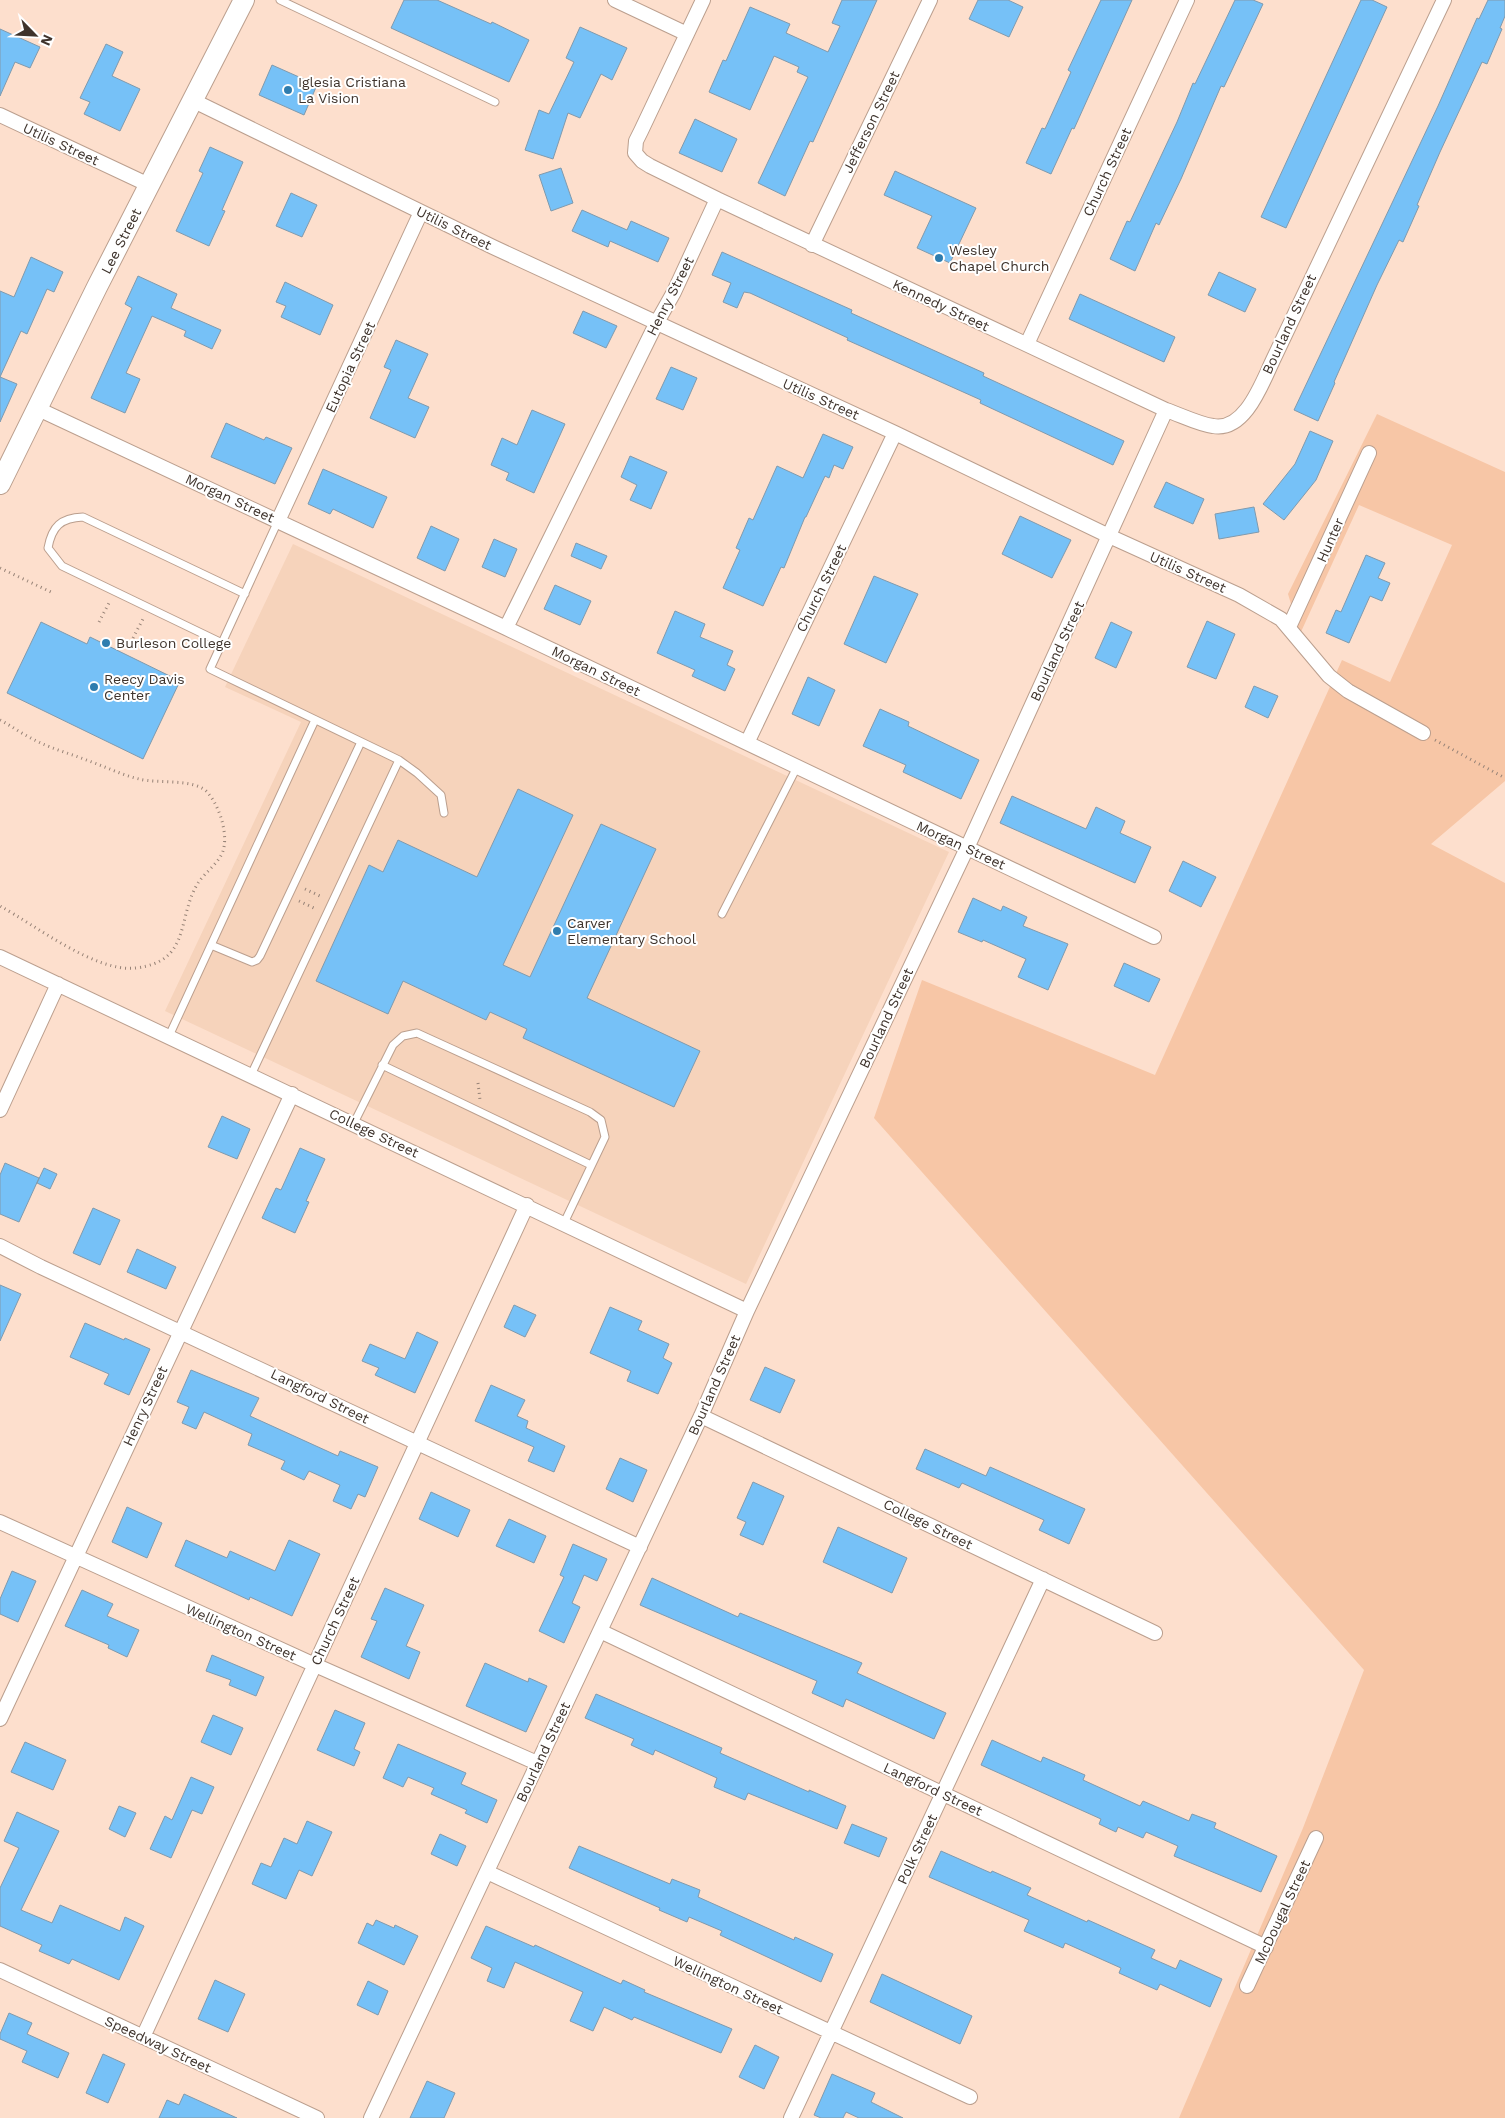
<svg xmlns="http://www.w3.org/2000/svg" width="1505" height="2118" font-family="'Work Sans',sans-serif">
<rect width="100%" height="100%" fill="#fddfcd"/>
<path fill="#f6d3bb" d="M293,544L949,852L746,1284L165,1011L301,722L225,687Z"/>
<path fill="#f7c6a6" d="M1377,414L1505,472V781L1431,844L1505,883V2118H1179L1303,1828L1364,1670L874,1118L922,980L1155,1075L1342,660L1390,682L1452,545L1359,505L1300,634L1288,594Z"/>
<path fill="#76c1f7" stroke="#809aad" d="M404,0H437L491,24L492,22L529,40L509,82L391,28Z
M842,0H877L813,142L810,141L785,196L758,183L808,77L797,72L799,67L774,56L750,110L709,92L723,60L726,61L750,7L790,24L786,33L828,52L840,26L832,23Z
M978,0H1008L1023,7L1009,37L969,19Z
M1101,0H1132L1074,129L1072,128L1051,174L1026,163L1042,128L1045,129L1071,72L1068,70Z
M1235,0H1253L1263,4L1224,87L1221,86L1181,179L1159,225L1156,223L1135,271L1110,259L1127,221L1130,222L1177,122L1193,83L1195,84Z
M1361,0H1372L1387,7L1286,228L1261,217Z
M1488,0H1505V16L1500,28L1502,29L1487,64L1482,62L1440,152L1417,205L1419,206L1403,242L1399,240L1377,285L1334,382L1335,383L1318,421L1294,410L1438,106L1477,18L1479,19Z
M580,27L627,48L612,80L601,74L580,118L568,113L553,159L525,150L539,110L549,114L574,62L566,58Z
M0,29L40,47L30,68L15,62L0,96Z
M106,44L123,52L112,76L140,89L120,131L84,114L90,102L80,98Z
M272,65L317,85L304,115L259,95Z
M695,119L737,139L722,172L679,153Z
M210,147L243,162L222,210L225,211L209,246L176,231L203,173L199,171Z
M561,168L573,203L551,211L539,175Z
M895,171L976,208L950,263L917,248L932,216L884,195Z
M291,193L317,205L302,237L276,226Z
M582,210L627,230L631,221L669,238L658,262L610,241L608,247L572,231Z
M722,252L852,310L851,313L984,373L983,376L1124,441L1113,465L980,403L981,400L847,340L848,338L750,293L744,292L737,308L723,302L731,283L712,275Z
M31,257L63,272L54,292L47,289L27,334L21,331L0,377V291L14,297Z
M1219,272L1256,289L1245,312L1208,295Z
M138,276L177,294L171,308L221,330L212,349L184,336L186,331L152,316L126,373L140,379L125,413L91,398L132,308L125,304Z
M285,282L333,305L320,335L281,317L286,306L276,302Z
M1080,294L1175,337L1164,362L1069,319Z
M583,311L617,326L606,348L573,333Z
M396,340L428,354L408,398L429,407L415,438L370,418L391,370L384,367Z
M671,367L697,378L683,410L656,399Z
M0,377L17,384L0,422Z
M532,410L565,424L534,493L506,480L509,473L491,465L502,438L517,445Z
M226,423L264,440L266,437L292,448L275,484L211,457Z
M1310,431L1333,441L1316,480L1284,520L1263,504L1295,464Z
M823,434L853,447L843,469L834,465L829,478L825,476L806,517H805L784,568L781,567L763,606L723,588L740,550L736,548L749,518L753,520L777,466L803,478Z
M630,456L667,472L651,509L630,500L637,485L621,477Z
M323,469L387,497L373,528L333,509L330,514L308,504Z
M1166,482L1204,499L1193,524L1154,507Z
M1254,507L1259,532L1219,539L1215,514Z
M1020,516L1071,540L1052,578L1002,554Z
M431,526L459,539L445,571L417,558Z
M494,539L517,549L505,577L482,567Z
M576,543L607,556L601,569L571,556Z
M1366,555L1385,563L1378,578L1390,583L1382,601L1370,596L1349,643L1326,633L1336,610L1341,612Z
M874,576L918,594L886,663L844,644Z
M555,585L591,601L580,625L544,609Z
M675,611L705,624L700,637L733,651L727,665L735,669L725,691L692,676L695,670L657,653Z
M1207,621L1235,634L1216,679L1187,667Z
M41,622L87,644L90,637L180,681L143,759L7,693Z
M1111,622L1132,632L1116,668L1095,658Z
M808,677L835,690L819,726L792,714Z
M1254,686L1278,696L1268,718L1245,707Z
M880,709L909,722L908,726L979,760L961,799L903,772L906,765L863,746Z
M518,789L573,815L503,965L530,977L601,824L656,849L587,998L700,1051L674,1107L523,1038L527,1029L490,1012L486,1020L403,981L388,1014L316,981L369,865L383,872L398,840L477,877Z
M1012,796L1086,829L1096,807L1125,821L1120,833L1151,847L1135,883L1000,823Z
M1183,861L1216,877L1201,907L1169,891Z
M973,898L1001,911L1003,906L1027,917L1023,926L1068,944L1048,990L1018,977L1026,959L983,940L982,942L958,932Z
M1124,963L1160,979L1149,1002L1114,986Z
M222,1116L250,1129L237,1159L208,1147Z
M300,1148L325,1159L306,1201L309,1202L295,1233L262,1218L276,1188L281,1190Z
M5,1163L39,1178L19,1222L0,1214V1175Z
M44,1168L57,1174L50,1189L37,1183Z
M93,1208L120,1220L100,1265L73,1253Z
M137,1249L176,1267L166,1289L127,1272Z
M0,1285L21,1294L0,1341Z
M514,1305L536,1315L525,1337L504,1327Z
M610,1307L642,1321L638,1330L669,1344L663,1358L672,1363L658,1394L627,1381L631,1371L590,1353Z
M85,1323L124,1340L125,1338L150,1349L129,1395L104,1384L109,1374L70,1357Z
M417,1332L438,1342L415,1393L375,1375L379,1368L362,1361L370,1344L405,1359Z
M765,1367L795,1380L780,1413L750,1400Z
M191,1370L259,1398L250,1416L338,1456L340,1451L378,1467L365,1497L358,1494L351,1509L333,1501L340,1485L309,1471L304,1480L281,1469L285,1461L248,1445L252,1434L204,1412L196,1429L182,1423L189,1407L177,1402Z
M491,1385L525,1400L517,1416L528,1421L526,1428L565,1446L554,1472L528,1461L534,1447L475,1421Z
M925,1449L986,1476L990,1467L1085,1509L1069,1544L1039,1530L1044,1520L962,1483L959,1488L916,1469Z
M620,1458L647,1470L633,1502L606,1489Z
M753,1482L784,1496L763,1545L740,1535L746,1522L737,1518Z
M431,1492L470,1510L458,1537L419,1519Z
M127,1507L162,1523L147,1558L112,1542Z
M509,1519L546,1536L534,1563L496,1546Z
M838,1527L907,1558L892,1593L823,1562Z
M186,1540L227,1558L230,1551L275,1571L289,1540L320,1554L292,1616L250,1597L249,1600L175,1566Z
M573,1544L607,1559L597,1581L584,1575L572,1603L580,1607L564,1643L539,1631L564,1577L560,1575Z
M12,1571L36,1581L18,1622L0,1614V1599Z
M652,1578L738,1617L740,1613L862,1663L857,1673L946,1713L934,1739L846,1699L843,1707L812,1693L817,1681L640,1605Z
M385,1588L424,1605L406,1646L420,1652L409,1679L361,1657L377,1621L371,1619Z
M82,1590L113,1604L107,1616L139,1630L127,1657L108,1648L109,1645L65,1626Z
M212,1655L264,1677L256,1696L229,1685L231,1680L206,1671Z
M485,1663L528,1682L529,1678L547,1686L526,1732L466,1706Z
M596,1694L722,1748L720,1753L809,1792V1790L846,1806L837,1829L748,1793L745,1800L714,1787L717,1778L655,1750L653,1755L631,1745L634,1739L585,1718Z
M335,1710L365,1723L354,1749L360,1752L354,1766L317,1750Z
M213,1715L243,1728L231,1755L201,1742Z
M992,1740L1041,1762L1043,1757L1085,1775L1083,1780L1140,1806L1143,1801L1189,1821L1192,1814L1216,1823L1214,1828L1277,1856L1261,1892L1174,1856L1178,1846L1146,1832L1143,1838L1118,1827L1116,1832L1099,1824L1101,1819L981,1765Z
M25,1742L66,1760L53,1790L11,1772Z
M398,1744L466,1773L461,1784L497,1800L487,1823L465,1813L467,1810L431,1794L434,1788L408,1777L403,1787L383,1778Z
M191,1777L214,1787L202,1814L192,1810L171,1858L150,1849L165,1816L172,1820Z
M119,1806L136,1813L125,1837L109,1829Z
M17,1812L59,1831L21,1910L52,1923L60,1905L120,1931L125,1917L144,1926L119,1980L72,1959L69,1964L39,1951L42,1945L0,1926V1888L19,1848L4,1841Z
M307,1821L332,1832L312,1876L299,1870L286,1899L252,1884L261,1863L271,1867L284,1838L297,1844Z
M852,1824L887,1838L879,1857L844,1843Z
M440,1834L466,1846L457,1866L431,1854Z
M579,1846L670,1884L672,1879L700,1890L698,1897L794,1940L795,1937L833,1954L821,1982L720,1935L722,1931L689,1917L687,1922L659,1910L660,1908L569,1868Z
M941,1851L991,1873L992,1871L1031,1888L1027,1895L1087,1922L1088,1920L1155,1950L1151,1958L1176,1969L1180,1960L1222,1979L1210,2007L1160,1984L1157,1990L1119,1973L1121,1968L1065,1943L1063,1948L1024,1931L1029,1920L929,1877Z
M376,1920L394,1928L395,1925L418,1936L404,1965L358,1943L367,1923L373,1926Z
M486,1926L534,1947L535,1945L621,1984L623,1980L645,1990L644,1992L732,2029L721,2053L634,2017L632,2020L604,2007L593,2031L570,2021L583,1992L515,1962L504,1988L487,1981L492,1968L471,1958Z
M882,1974L972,2016L960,2044L870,2002Z
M215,1980L245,1994L228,2032L198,2019Z
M368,1981L388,1991L378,2015L357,2005Z
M9,2013L32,2023L27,2034L69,2053L58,2078L22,2062L27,2051L0,2039V2034Z
M755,2045L779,2057L764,2089L739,2077Z
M103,2054L125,2064L108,2103L86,2093Z
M832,2074L875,2093L871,2102L903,2118H859L846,2112L843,2118H821L814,2115Z
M427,2081L455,2093L444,2118H410Z
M184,2094L237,2118H159L167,2100L179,2105Z"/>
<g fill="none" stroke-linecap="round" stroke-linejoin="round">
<g stroke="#bb9f8e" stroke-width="9">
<path id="lane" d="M280,0L495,102
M222,643L62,566L48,548C52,526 61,518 83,517L245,594
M399,760L417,773L441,795L444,813
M722,914L797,767
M211,945L252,962L257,960L260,956L361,742
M169,1036L315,720
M382,1065L591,1165
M251,1075L399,760L210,669L278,521
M354,1123L393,1045L403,1036L417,1033L590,1112L601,1120L605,1137L564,1223"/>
</g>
<g stroke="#bb9f8e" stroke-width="16">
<path id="street" d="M615,0L687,34
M194,101L493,247L895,433L1109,536L1239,595L1281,619L1329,676L1348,691L1423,733
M0,115L149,185
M717,199L1166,410
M812,245L930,0
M1027,344L1187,0
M36,408L506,628L1154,937
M278,521L421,212
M1289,627L1369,453
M506,628L656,324L674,292L717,199L650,166L642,161L635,153L636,141L641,131L703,0
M747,743L895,433
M0,957L747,1311
M0,1110L58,984
M0,1246L41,1267C241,1359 440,1454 640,1547
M701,1416L1155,1633
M0,1522L315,1665L537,1763
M600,1631L1266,1947
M0,1719L292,1094
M487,1872L970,2097
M0,1970L317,2118
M1247,1986L1316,1838
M143,2037L527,1205
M371,2118L701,1416L747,1311L967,848L1166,410C1181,415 1198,424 1213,426C1245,432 1262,383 1273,360L1444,0
M791,2118L1043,1579"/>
</g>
<g stroke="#bb9f8e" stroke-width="22">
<path id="secondary" d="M0,484L97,287L244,0"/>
</g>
<path stroke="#978377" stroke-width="3" stroke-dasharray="1 4" stroke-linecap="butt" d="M0,568L53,593
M99,622L110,601
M133,638L144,617
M0,720C10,725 19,732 29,737C48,748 69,753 89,761C106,767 122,775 139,779C158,784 196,778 208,793C219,806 227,830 224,847C222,861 205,872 198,883C176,919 192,961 136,968C96,973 35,925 0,906
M1435,740L1505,778
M305,889L320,896
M299,901L314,908
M478,1083L480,1100"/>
<use href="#lane" stroke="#fff" stroke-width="7"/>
<use href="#street" stroke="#fff" stroke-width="14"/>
<use href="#secondary" stroke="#fff" stroke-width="20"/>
</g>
<g fill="#2f7daf" stroke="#fff" stroke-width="2">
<circle cx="288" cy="90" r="5"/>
<circle cx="939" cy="258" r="5"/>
<circle cx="106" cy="643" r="5"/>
<circle cx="94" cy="687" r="5"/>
<circle cx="557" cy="931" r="5"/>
</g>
<g text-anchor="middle" stroke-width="4" stroke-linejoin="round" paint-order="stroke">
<g font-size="14" fill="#3e332c" stroke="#fff" text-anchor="start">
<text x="298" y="87">Iglesia Cristiana<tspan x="298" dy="16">La Vision</tspan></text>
<text x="949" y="255">Wesley<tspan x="949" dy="16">Chapel Church</tspan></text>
<text x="116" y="648">Burleson College</text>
<text x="104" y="684">Reecy Davis<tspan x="104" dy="16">Center</tspan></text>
<text x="567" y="928">Carver<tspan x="567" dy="16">Elementary School</tspan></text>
</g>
<g font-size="14" fill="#3e332c" stroke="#fff">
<text transform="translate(871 122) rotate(-64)" y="5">Jefferson Street</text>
<text transform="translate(61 144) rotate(25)" y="5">Utilis Street</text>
<text transform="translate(1107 172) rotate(-65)" y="5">Church Street</text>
<text transform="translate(454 228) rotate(26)" y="5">Utilis Street</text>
<text transform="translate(121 241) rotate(-63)" y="5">Lee Street</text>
<text transform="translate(670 296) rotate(-63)" y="5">Henry Street</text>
<text transform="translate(941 305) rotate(25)" y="5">Kennedy Street</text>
<text transform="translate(1289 324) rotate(-65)" y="5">Bourland Street</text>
<text transform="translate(350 367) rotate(-65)" y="5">Eutopia Street</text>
<text transform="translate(821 399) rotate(24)" y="5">Utilis Street</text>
<text transform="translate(230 498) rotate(25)" y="5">Morgan Street</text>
<text transform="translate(1330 540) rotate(-66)" y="5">Hunter</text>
<text transform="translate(1188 572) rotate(24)" y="5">Utilis Street</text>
<text transform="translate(821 588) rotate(-64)" y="5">Church Street</text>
<text transform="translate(1057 651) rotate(-65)" y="5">Bourland Street</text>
<text transform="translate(596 671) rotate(26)" y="5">Morgan Street</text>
<text transform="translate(961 845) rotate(25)" y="5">Morgan Street</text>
<text transform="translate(886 1018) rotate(-65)" y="5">Bourland Street</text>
<text transform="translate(374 1133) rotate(25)" y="5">College Street</text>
<text transform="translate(714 1385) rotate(-66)" y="5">Bourland Street</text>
<text transform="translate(320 1396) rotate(26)" y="5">Langford Street</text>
<text transform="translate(145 1406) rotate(-65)" y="5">Henry Street</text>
<text transform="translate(928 1524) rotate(26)" y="5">College Street</text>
<text transform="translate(335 1621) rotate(-65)" y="5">Church Street</text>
<text transform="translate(241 1632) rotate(24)" y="5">Wellington Street</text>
<text transform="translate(543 1752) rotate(-65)" y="5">Bourland Street</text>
<text transform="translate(933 1789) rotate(25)" y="5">Langford Street</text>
<text transform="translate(917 1849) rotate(-65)" y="5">Polk Street</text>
<text transform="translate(1282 1912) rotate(-65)" y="5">McDougal Street</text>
<text transform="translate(728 1985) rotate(25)" y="5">Wellington Street</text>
<text transform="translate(158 2044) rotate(25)" y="5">Speedway Street</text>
</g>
</g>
<g transform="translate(35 35) rotate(114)" stroke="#ffffff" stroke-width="4" paint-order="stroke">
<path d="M0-4L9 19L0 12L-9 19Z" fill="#3e332c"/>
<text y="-8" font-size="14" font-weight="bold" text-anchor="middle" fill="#3e332c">N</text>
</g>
</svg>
